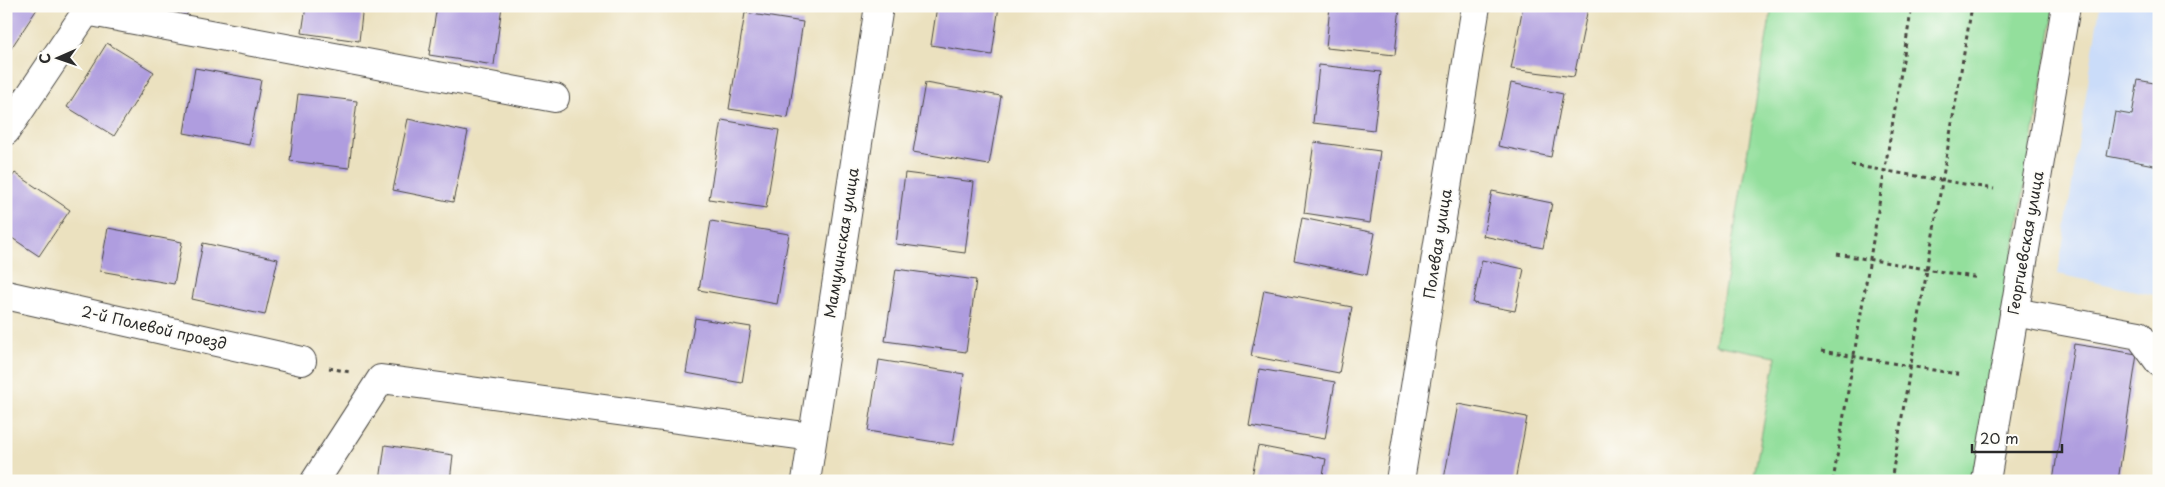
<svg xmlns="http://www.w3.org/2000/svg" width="2165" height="487" font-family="'Playpen Sans',sans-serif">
<rect width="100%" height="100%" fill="#fdfcf7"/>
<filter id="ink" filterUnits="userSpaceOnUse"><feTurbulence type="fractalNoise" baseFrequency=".02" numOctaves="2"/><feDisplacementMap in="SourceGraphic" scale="10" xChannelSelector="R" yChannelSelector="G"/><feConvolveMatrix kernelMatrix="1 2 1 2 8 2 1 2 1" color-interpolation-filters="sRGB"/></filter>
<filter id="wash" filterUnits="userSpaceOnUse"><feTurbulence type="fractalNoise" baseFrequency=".0096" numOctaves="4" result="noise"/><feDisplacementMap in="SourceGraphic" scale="20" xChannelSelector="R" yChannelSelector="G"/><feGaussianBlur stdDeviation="1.12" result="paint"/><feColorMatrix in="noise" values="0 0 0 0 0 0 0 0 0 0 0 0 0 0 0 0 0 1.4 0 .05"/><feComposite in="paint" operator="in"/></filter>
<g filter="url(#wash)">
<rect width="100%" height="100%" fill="#ebe1bf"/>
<path fill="#cadcf9" d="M2100,6H2159V296L2058,274Z"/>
<path fill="#93df9c" stroke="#5f8564" d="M1772,6H2055L1975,481H1753L1776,356L1715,345Z"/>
<g id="blocks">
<path fill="#af9ddf" d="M6,6H32L37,9L6,56Z
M169,6H192L185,17Z
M306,6H363L359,41L302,33Z
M437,6H502L494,65L429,55Z
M937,6H999L992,55L931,45Z
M1330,6H1400L1395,55L1326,48Z
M1523,6L1588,8L1574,77L1511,69Z
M745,13L803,22L788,118L729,109Z
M107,43L154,72L114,136L67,107Z
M1319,65L1381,72L1374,130L1313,123Z
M195,68L261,80L249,145L184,133Z
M2138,80L2159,84V166L2107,156L2115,112L2132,115Z
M925,83L1001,96L989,165L913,152Z
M1511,83L1563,94L1551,157L1498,146Z
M298,94L357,101L349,168L290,161Z
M408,119L468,132L453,202L393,190Z
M722,120L779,130L766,208L709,199Z
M1314,142L1380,151L1370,223L1304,213Z
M15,173L70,210L39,256L6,234V185Z
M905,173L974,182L965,253L896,244Z
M1492,191L1552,203L1543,248L1483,236Z
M1302,218L1375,233L1367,275L1294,260Z
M711,221L789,234L777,304L699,290Z
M108,228L182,242L174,284L100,271Z
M203,243L278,259L265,315L192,299Z
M1482,260L1524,269L1515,311L1473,303Z
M896,269L976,280L966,352L885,341Z
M1264,290L1352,307L1339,373L1251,356Z
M695,318L751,327L742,383L686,373Z
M2074,344L2137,354L2118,481H2053Z
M879,360L964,374L953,445L868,431Z
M1259,369L1335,382L1325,439L1249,426Z
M1458,404L1527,417L1515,481H1455L1444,479Z
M385,445L453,455L450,481H380Z
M1258,446L1326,459L1322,481H1251Z"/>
</g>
</g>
<g filter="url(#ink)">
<use href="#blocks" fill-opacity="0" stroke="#484641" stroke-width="1"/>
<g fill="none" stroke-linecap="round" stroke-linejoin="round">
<g stroke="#484641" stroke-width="30">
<path id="minor" d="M86,11L555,98
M6,131L90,6
M6,295L302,361
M2014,312L2139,335L2159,362
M315,481L381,379L812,437
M806,481L879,6
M1400,481L1476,6
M1986,481L2066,6"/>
</g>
<path stroke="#484641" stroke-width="3" stroke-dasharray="4 4" stroke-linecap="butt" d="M1851,165L1994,189
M1837,254L1979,278
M1821,351L1963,375
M329,368L350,372
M1833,481L1912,6
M1891,481L1972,6"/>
<use href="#minor" stroke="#fff" stroke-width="28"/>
</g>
</g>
<g text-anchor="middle" stroke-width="4" stroke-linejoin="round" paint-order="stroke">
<g font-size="15" fill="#2b2b2b" stroke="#fdfcf7">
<text transform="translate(842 243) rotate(-81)" y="5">Мамулинская улица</text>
<text transform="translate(2026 243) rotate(-80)" y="5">Георгиевская улица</text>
<text transform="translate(1438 244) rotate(-81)" y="5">Полевая улица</text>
<text transform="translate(154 328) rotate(13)" y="5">2-й Полевой проезд</text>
</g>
</g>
<rect width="2165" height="487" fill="none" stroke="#fdfcf7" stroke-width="25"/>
<g transform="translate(58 58) rotate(268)" stroke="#fdfcf7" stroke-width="4" paint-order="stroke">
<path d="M0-4L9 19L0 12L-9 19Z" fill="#2b2b2b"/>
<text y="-8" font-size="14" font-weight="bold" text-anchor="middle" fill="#2b2b2b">С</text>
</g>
<path d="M1972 444v8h90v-8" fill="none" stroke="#2b2b2b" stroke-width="2.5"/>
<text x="1980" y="444" font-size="15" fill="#2b2b2b" stroke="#fdfcf7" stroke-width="4" paint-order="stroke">20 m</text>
</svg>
